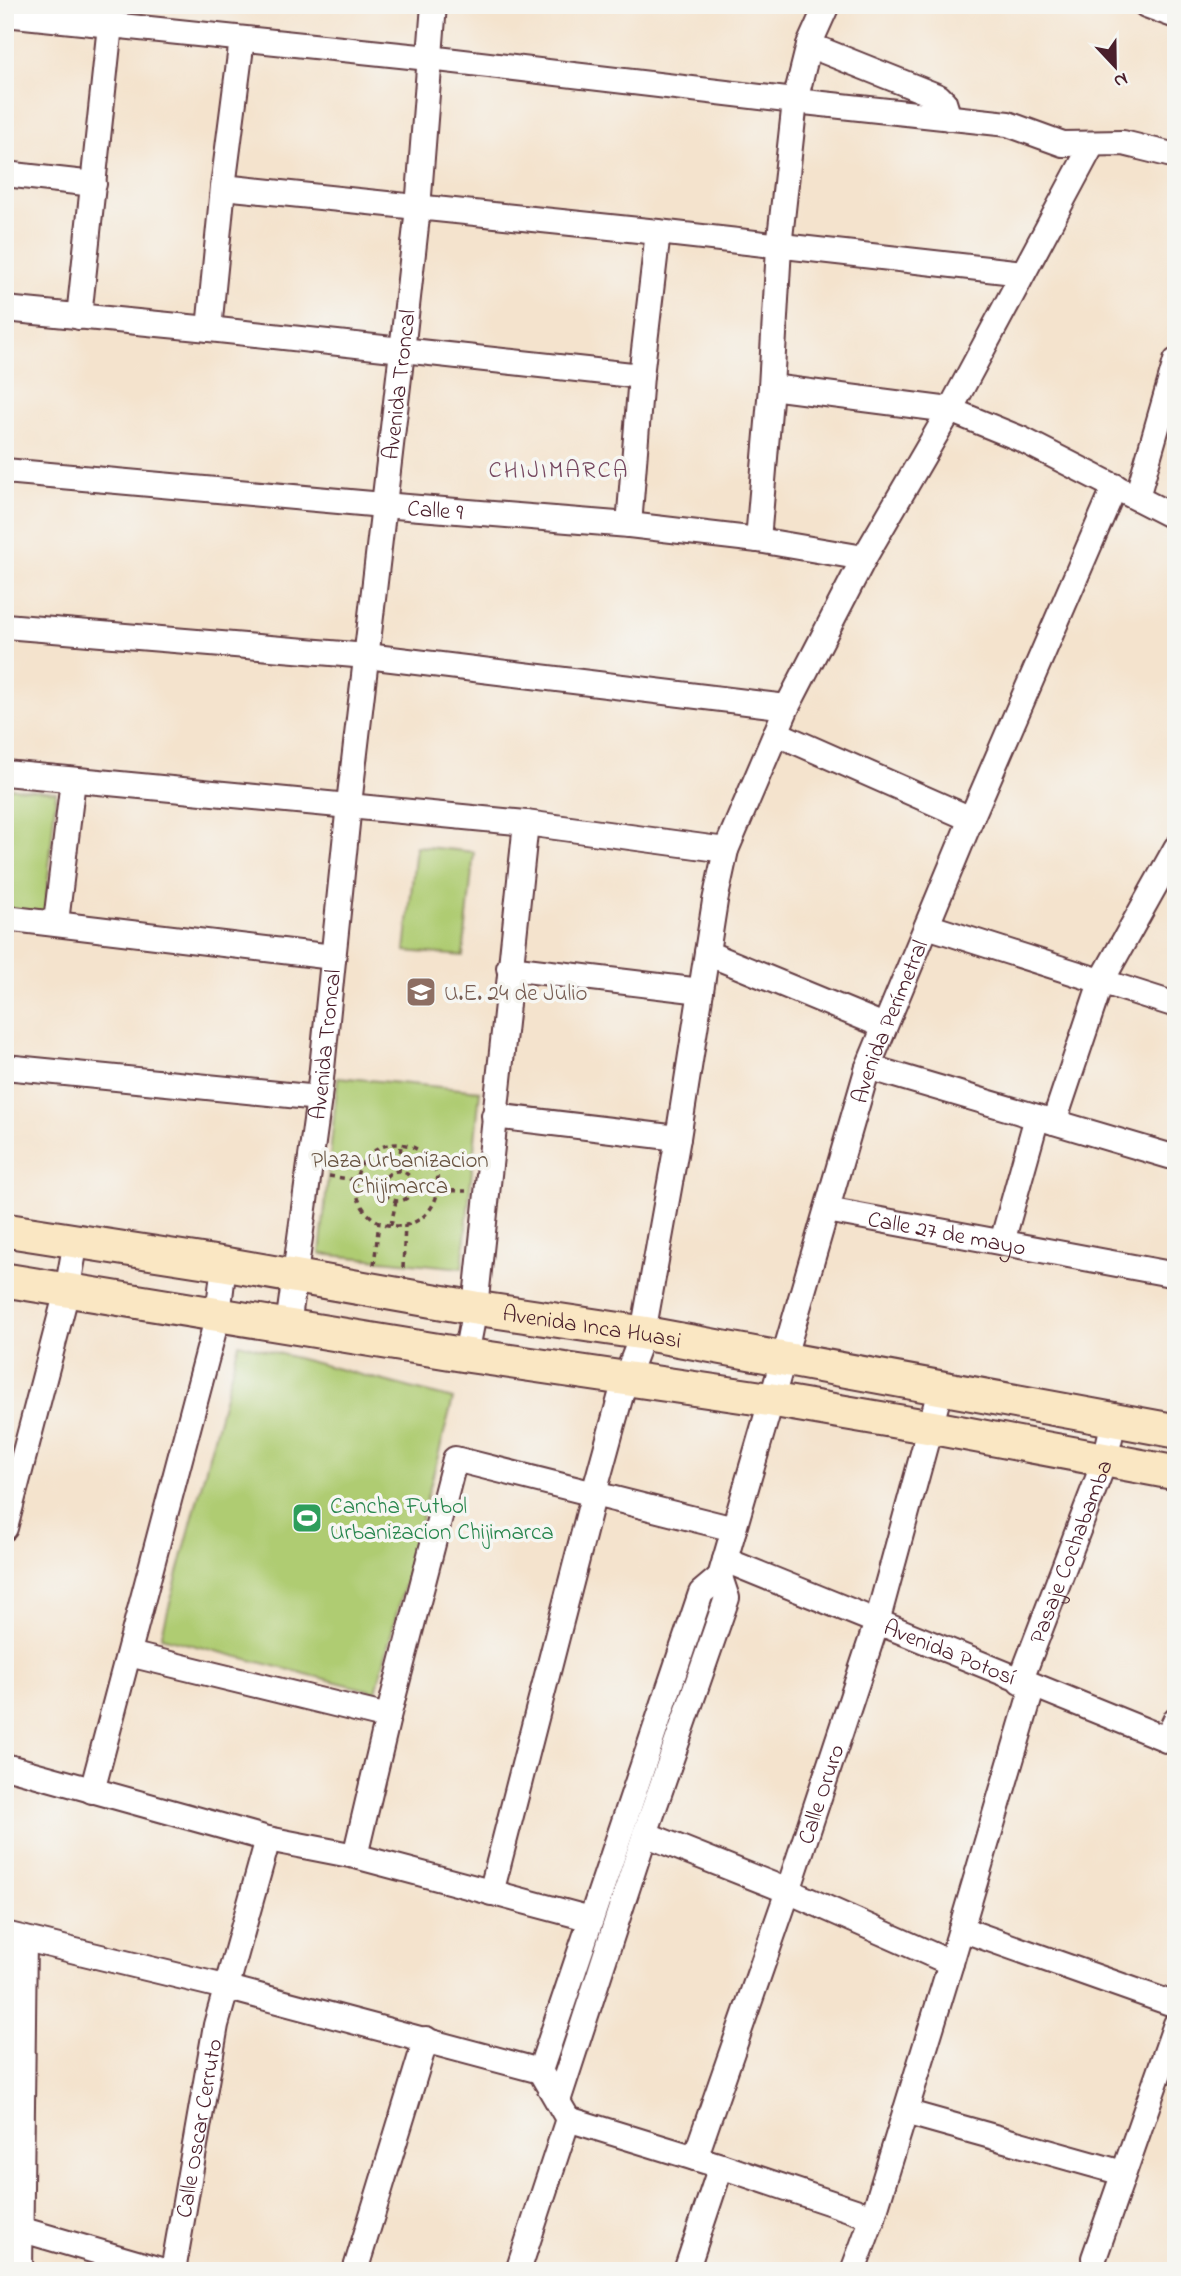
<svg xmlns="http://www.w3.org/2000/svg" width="1181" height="2276" font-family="'Indie Flower',sans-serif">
<rect width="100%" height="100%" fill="#f6f6f2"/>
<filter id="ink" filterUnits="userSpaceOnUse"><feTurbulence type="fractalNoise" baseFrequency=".0143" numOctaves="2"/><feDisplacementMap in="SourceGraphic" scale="14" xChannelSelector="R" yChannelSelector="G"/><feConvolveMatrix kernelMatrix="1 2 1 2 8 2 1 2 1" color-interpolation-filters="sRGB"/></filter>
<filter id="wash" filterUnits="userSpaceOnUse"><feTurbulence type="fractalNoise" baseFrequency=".00686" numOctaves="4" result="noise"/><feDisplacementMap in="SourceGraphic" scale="28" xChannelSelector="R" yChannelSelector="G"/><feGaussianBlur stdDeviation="1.57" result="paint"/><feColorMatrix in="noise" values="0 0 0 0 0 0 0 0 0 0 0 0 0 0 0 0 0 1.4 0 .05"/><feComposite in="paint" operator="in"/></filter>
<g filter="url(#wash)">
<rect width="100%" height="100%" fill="#f4e3cd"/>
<path fill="#afcc72" stroke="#7c764e" stroke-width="2" d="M5,787L56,792L45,913L5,909Z
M416,846L474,852L463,956L405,951Z
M338,1077L480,1091L462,1268L320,1254Z
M239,1343L453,1399L376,1692L161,1637Z"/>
</g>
<g filter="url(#ink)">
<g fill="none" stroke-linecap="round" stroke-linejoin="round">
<g stroke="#643c43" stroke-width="28">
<g id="street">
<path d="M1146,5L1176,16"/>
<path d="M5,14L429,58L795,101L1008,124L1063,144L1123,143L1176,156"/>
<path d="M809,45L939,97L944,102L949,118"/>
<path d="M5,174L94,184"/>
<path d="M223,187L658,232L1023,273"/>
<path d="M5,309L209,329L641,376"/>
<path d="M79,317L110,25"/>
<path d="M209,329L223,187L242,39"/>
<path d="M771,387L950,410L1021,439L1176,518"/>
<path id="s1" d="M5,471L383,505L629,525L758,540L864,558"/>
<path d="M1137,497L1176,361"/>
<path d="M629,525L641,376L658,232"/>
<path d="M758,540L771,387L779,247L795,101L809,45L827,5"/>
<path d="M5,626L367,656L787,707"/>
<path d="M776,733L971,819"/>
<path d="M5,773L526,823L726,850"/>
<path d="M5,918L333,957"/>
<path d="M56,922L73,780"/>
<path d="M927,926L1176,1005"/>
<path d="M707,953L884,1026"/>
<path d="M509,968L701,991"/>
<path d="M5,1067L319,1098"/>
<path d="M868,1067L1176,1158"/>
<path d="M494,1116L678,1138"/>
<path d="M1054,1122L1101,982L1176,848"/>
<path id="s2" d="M827,1210L1176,1275"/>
<path d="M1002,1242L1037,1117"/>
<path id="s3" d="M288,1326L319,1098L349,804L402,351L418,208L434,5"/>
<path d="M466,1355L475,1308L526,823"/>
<path d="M5,1528L67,1291L76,1241"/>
<path id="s4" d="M725,1560L1176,1743"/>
<path id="s5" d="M720,1577L868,1067L971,819L1115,486"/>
<path d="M129,1654L388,1717"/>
<path id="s6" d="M1020,1682L1105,1460L1114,1420"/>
<path d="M1166,1740L1176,1719"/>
<path d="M5,1766L268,1839L355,1856L591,1919"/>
<path d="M92,1791L218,1315L224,1264"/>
<path d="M645,1834L788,1891L951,1963"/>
<path d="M355,1856L388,1717L455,1459L734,1529"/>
<path d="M491,1893L594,1493L625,1380L643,1333L678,1138L715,901L726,850L787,707L864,558L950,410L1092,145"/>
<path d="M961,1929L1176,2005"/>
<path d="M5,1934L225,1987L540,2071L568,2119L721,2166L873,2217"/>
<path d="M540,2071L701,1593L720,1577"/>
<path d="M558,2101L645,1834L727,1598L720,1577"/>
<path d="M905,2112L1123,2173"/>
<path id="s7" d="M695,2158L788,1891L877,1622L941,1387"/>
<path d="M6,2225L164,2271"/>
<path d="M1094,2258L1176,2024"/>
<path d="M20,2271L24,1939"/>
<path id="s8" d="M173,2271L216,2025L268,1839"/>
<path d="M355,2271L426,2039"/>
<path d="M518,2271L568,2119"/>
<path d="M686,2271L721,2166"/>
<path d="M853,2271L873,2217L951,1963L1033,1686"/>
</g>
</g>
<g stroke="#643c43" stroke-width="37">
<g id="secondary">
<path id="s9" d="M5,1230L224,1264L475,1308L643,1333L1176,1431"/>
<path d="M5,1280L466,1355L772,1400L930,1427L1176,1473"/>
</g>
</g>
<path stroke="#643c43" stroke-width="3.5" stroke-dasharray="5 5" stroke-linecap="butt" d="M356 1185a41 41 0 1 1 82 0a41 41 0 1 1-82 0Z
M383 1186a15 15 0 1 1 30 0a15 15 0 1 1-30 0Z
M399,1172L401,1144
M329,1176L383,1184
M412,1190L466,1191
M391,1225L396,1201
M374,1265L379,1222
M403,1268L405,1225"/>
<use href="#street" stroke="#fff" stroke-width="24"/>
<use href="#secondary" stroke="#fae7c3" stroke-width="33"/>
</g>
</g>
<defs>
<g id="school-square" transform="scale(1.575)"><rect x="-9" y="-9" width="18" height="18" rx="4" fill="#8d6e63" stroke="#f6f6f2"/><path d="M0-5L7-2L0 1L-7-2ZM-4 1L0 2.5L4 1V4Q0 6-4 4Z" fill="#fff"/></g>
<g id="stadium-square" transform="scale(1.575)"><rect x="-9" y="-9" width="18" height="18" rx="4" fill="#2e9e5b" stroke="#f6f6f2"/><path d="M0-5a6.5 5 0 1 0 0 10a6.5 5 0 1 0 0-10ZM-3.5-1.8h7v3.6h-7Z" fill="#fff"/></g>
</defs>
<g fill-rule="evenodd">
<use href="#school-square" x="421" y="992"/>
<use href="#stadium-square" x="307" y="1518"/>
</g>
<g text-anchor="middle" stroke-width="7" stroke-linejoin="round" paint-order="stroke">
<g font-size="23" fill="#4a1f2b" stroke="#f6f6f2">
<text dy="8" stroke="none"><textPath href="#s3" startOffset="948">Avenida Troncal</textPath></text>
<text dy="8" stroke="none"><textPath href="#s1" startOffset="432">Calle 9</textPath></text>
<text dy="8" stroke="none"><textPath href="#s5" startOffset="581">Avenida Perímetral</textPath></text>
<text dy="8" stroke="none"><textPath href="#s3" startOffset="284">Avenida Troncal</textPath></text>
<text dy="8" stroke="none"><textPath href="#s2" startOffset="122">Calle 27 de mayo</textPath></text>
<text dy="8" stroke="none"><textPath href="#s9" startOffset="595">Avenida Inca Huasi</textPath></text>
<text dy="8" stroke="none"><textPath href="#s6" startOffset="140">Pasaje Cochabamba</textPath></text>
<text dy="8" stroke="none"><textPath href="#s4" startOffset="243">Avenida Potosí</textPath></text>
<text dy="8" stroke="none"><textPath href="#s7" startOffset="385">Calle Oruro</textPath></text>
<text dy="8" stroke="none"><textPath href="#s8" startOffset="145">Calle Oscar Cerruto</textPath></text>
</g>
<g font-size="23" fill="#785e54" stroke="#f6f6f2" text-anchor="start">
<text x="444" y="1000">U.E. 24 de Julio</text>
</g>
<g font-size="23" fill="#685340" stroke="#f6f6f2">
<text x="400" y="1167">Plaza Urbanizacion<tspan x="400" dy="26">Chijimarca</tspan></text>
</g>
<g font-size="23" fill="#27864d" stroke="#f6f6f2" text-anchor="start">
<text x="330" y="1513">Cancha Futbol<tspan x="330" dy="26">Urbanizacion Chijimarca</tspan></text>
</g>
<g font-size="24" letter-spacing="2" fill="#76475f" stroke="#f6f6f2">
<text x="559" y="477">CHIJIMARCA</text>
</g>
</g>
<rect width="1181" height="2276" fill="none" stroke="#f6f6f2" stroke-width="28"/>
<g transform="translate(1115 66) rotate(158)" stroke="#f6f6f2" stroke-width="5" paint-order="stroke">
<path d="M0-5L12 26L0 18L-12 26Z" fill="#4a1f2b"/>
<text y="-10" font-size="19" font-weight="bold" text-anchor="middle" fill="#4a1f2b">N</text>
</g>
</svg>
